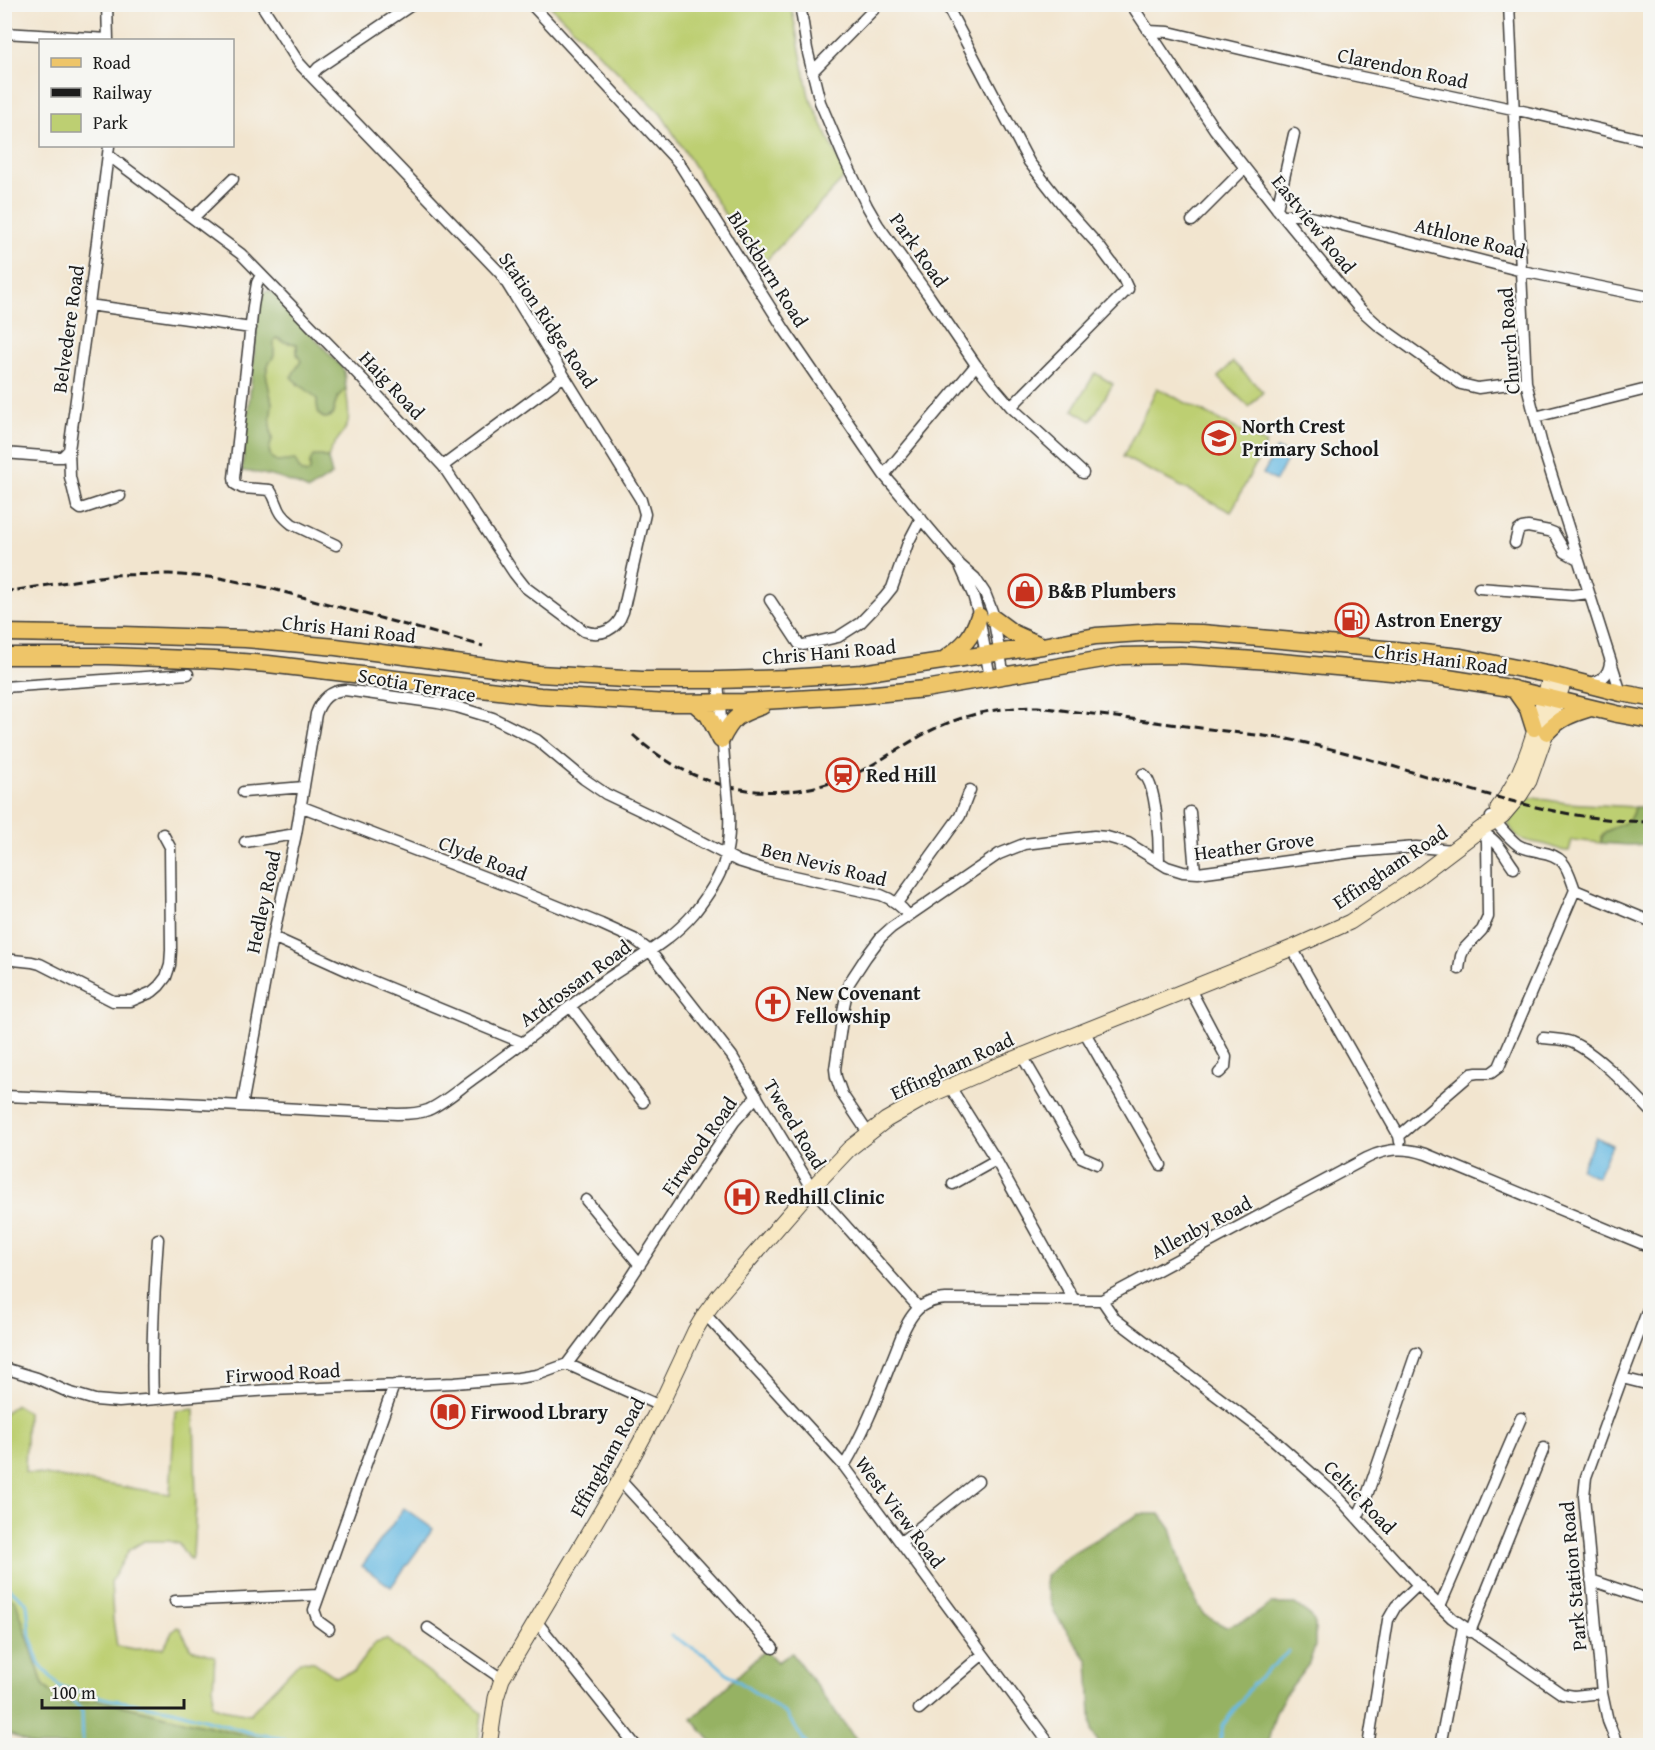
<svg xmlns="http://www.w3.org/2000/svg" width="1655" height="1750" font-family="'Gentium Book Plus',serif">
<rect width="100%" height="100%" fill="#f6f6f2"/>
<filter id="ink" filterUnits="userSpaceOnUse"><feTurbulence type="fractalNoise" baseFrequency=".0167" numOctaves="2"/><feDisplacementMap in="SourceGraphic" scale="12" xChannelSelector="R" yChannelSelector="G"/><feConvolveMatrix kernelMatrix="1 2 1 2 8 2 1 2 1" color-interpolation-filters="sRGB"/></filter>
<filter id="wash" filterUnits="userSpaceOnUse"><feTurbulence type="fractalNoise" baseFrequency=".008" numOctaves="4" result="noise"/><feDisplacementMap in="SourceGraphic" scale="24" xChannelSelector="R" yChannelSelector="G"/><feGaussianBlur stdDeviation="1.35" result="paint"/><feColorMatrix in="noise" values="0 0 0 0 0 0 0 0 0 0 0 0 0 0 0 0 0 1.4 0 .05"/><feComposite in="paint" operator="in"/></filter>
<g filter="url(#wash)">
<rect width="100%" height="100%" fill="#f2e5cf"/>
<path fill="#bdcf72" stroke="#6c7647" stroke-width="1.5" d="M549,5H791L809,96L846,176L759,268L661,114Z
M277,338L284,342L297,344V354L301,361L297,384L308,390L317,399C317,410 318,424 333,415C335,403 336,396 346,389C347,399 350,412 348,422C345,435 331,442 328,459L322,456L310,463V471L306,474L277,462L271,457L269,450L272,438L270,425L272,403L266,374L268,365L274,355L273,340Z
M1233,362L1263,392L1249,407L1218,377Z
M1095,373L1113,384L1091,421L1073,410Z
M1157,388L1266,444L1231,512L1123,457Z
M1529,797L1566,803L1634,807C1632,824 1615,829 1601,836V843L1572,840L1569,851C1560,852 1558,848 1550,846C1530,839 1520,847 1508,823Z
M16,1405L27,1412L25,1472L170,1494L175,1411L194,1409L196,1506L193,1555L192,1559L188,1558L179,1544L169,1541H144L129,1550L111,1582L113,1619L117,1646L135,1649L164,1648L172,1632L177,1627L180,1628L191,1649L215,1656L212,1705L222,1709L250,1714L300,1661L314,1662L336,1677L353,1672L376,1642L386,1639L482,1713L478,1745L397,1746L392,1742L388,1746L268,1745L263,1739L98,1700L61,1705L43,1684L16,1602L5,1593L4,1413Z"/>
<path fill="#96b264" stroke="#596740" stroke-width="1.5" d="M269,291L274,293L344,370L346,389C336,396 335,403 333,415C319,424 317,410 317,399C309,390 299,386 291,377L301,361L297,354V344L284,342L277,338L274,340V356L268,365L266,374L272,403L270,425L272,439L269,450L271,457L277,462L295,460L301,472L306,474L310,471V463L313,456H322L328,459L332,475L309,490C287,479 267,473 242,471L260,297L262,292Z
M1634,807H1650V844L1628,845L1601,843C1602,821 1631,833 1634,807Z
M1139,1514H1160L1171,1529L1188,1586L1204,1615L1226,1627L1250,1618L1271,1604H1295L1311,1616L1315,1624V1646L1309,1664L1285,1695L1276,1712L1267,1745H1100L1092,1732L1088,1661L1055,1614L1045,1586L1046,1576L1067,1556Z
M5,1593L16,1602L43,1684L61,1705L97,1700L263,1739L268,1745L35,1746L5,1732Z
M765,1650L777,1662L792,1653L860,1745H714L692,1719Z"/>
<path fill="#67bae2" stroke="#426b7f" stroke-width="1.5" d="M1277,449L1289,456L1276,481L1263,474Z
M1596,1137L1612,1145L1597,1177L1581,1169Z
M404,1508L433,1529L391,1587L362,1566Z"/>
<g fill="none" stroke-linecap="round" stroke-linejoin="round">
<path stroke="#67bae2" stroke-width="3" d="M4,1584L27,1603L30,1636L39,1664L82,1711L83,1746
M672,1636L710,1658L728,1674L786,1714L808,1746
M58,1686L108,1699L173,1710L248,1732L284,1739
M1219,1746L1223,1725L1254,1683L1288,1652"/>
</g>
</g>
<g filter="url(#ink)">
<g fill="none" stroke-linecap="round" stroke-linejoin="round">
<g stroke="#3c3a37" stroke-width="13">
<path id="street" d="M107,4L108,40
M531,4L679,163L784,329L884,475L960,565L975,578L985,593L992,611L1004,676
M800,4L807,49L820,102L844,158L867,206L878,225L927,293L976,365L994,387L1011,407L1083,473
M946,4L1029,162L1065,208L1099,246L1123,278L1128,289L1011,407
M1131,4L1215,130L1282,215L1358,307L1378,325L1461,384L1478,388L1526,382
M1509,4L1526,382L1542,445L1621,693
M1148,31L1169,32L1342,73L1527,112L1650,141
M4,33L108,39
M812,72L879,4
M311,76L318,68L413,4
M108,155L241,254L354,370L443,466L514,573L525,587L584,631C601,637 617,630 623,612L645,514L641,500L501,274L311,76L299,63L261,4
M1277,209L1294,134
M1282,215H1303L1522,271L1650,297
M193,218L233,179
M1192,221L1244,169
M261,275L257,283L253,306L234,478L235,484L242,488L270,490C280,505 275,511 292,524L336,545
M89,305L251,328
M1535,417L1647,389
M69,450L70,477L77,506L81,509L120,496
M4,453L56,457H62L69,450L89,305L109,146
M443,466L564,376
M884,475L976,365
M1515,543L1518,531L1522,528L1528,527L1549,531L1554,533L1565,552L1578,559
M961,568L973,595L979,616L990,678
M1479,588L1572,595L1589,593
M770,600L799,644L803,645L838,637L860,623L884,598L892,588L908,543L921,518
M718,680L725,771
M1589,684C1601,680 1608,677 1610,663
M4,687L188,674
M1143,774C1157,783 1159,844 1159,862
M243,792L304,787
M300,806L513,888L601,924L634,939L650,951L732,1056L812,1188L919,1308
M1190,812L1195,872
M1491,817C1500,826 1508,838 1518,845C1524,849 1533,850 1540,852C1566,856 1567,868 1575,890L1650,921
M1485,834C1499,842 1505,856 1514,868
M245,842L296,834
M897,903L960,816L970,790
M273,937L355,974L523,1043
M1292,948L1399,1136L1400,1142
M4,959L32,962L40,964L113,1001H131L152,992L159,986L166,977L170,965L171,950L170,847L163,834
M1459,969L1461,956L1464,949L1482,930L1488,917L1487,841L1482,828
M1190,989L1226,1057L1225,1067L1219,1073
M571,1007L643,1102
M1084,1031L1161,1165
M1543,1038C1552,1039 1563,1039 1571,1042C1597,1053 1631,1090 1650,1110
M1022,1056L1081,1157L1097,1164
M954,1093L996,1160L1074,1300
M4,1096L163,1102L397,1114C407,1114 418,1114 428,1110C444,1103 459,1089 473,1079C514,1050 554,1019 594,988C627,963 668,945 695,912C723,876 731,856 729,811
M242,1106L273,937L296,834L316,714C321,700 329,691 345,690L438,703L457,707L493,718L537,740L584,779L606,794L652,816L738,861L767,870L881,895C892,899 901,906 908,915
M868,1133L842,1094L836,1077L835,1069L844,1006L849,983L866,957L881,937L891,928L999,854L1024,844L1094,836L1107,837L1128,843L1167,867L1183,872L1198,873L1354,852L1416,847L1454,850
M1399,1136L1471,1074L1477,1073H1491L1499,1067L1575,890
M953,1184L996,1160
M586,1200L640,1265
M1102,1300L1115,1319L1267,1434L1300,1463L1338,1497L1418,1585L1452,1618L1562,1694L1574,1696L1602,1693
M705,1314L844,1466L1051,1746
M567,1364L660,1406
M4,1368L37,1378L68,1392L95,1400L119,1402L270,1390L454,1383L518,1378L537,1375L567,1364L627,1284L690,1187L734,1122L757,1096
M1622,1378L1650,1385
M153,1399C151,1345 154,1292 158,1239
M844,1466C864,1433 878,1396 892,1360C899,1344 904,1324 916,1311C924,1302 935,1300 946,1299L1102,1300L1367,1158C1387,1148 1405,1147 1426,1154L1650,1247
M620,1480L721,1590L773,1648
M1357,1518L1365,1501L1416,1353
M901,1542L978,1481
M1591,1580L1650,1600
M175,1601L319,1595
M1440,1606L1521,1418
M537,1622L636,1746
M428,1628L502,1679
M329,1629L318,1621L314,1610L394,1385
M1470,1632L1544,1448
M919,1709L983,1654
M1368,1746L1388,1620L1396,1606L1418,1585
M1440,1746L1463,1627
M1618,1746L1608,1721L1602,1693L1584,1496L1586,1477L1622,1378L1650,1304"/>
</g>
<g stroke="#3c3a37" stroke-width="17">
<path id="secondary" d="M1498,808C1527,772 1538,718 1551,675
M489,1746L496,1698L502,1679L620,1480L660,1406L695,1331L705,1314L719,1295L812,1188L849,1149L886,1120L928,1096L1002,1064L1292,948L1350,922L1416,878L1482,828L1495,821L1503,815L1520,795L1529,781L1565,678"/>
</g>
<g stroke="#3c3a37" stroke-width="19">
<path id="primary" d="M994,619L1013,633L1042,646
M4,633L123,635L245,639L336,647L539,674L642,680H718L787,678L862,673L1042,646L1096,636L1156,632L1202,633L1396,650L1461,657L1551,675L1621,693L1650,698
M4,656H108L215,660L268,664L540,696L668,703L744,702L865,695L925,689L1121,656L1181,655L1270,661L1435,676L1504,687L1617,714L1650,720
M945,659C964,645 972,638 979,616
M1514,689L1528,709L1534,728
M694,703L708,715L721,740
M1547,732C1561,717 1572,714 1591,708
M721,740C733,716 738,715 762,706"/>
</g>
<use href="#street" stroke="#fff" stroke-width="10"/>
<use href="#secondary" stroke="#f8e8c3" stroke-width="15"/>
<use href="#primary" stroke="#eec569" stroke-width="16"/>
<path stroke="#1c1c1c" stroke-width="3" stroke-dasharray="9 4.5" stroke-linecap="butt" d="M4,592L112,575L169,574L220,578L269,588L483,646
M633,735C697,793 781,809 861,771C884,759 905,744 928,732C963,714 999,707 1038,707L1287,739C1410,763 1524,820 1650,822"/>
<g stroke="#3c3a37" stroke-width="13" stroke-linecap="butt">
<path id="street-bridge" d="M725,771L729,811"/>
</g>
<use href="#street-bridge" stroke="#fff" stroke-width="10"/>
</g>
</g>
<defs>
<g id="school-ring" transform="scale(1.725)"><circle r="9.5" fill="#f6f6f2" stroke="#c8321e" stroke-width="1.5"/><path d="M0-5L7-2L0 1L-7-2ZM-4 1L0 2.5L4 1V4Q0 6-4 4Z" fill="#c8321e"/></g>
<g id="shop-ring" transform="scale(1.725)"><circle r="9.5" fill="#f6f6f2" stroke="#c8321e" stroke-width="1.5"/><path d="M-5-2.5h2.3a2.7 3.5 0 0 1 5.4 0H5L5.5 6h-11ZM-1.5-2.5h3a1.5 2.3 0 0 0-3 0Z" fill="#c8321e"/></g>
<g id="fuel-ring" transform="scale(1.725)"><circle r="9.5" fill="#f6f6f2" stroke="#c8321e" stroke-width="1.5"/><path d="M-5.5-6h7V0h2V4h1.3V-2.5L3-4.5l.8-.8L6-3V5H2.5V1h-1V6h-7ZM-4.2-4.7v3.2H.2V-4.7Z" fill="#c8321e"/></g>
<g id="station-ring" transform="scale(1.725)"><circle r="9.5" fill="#f6f6f2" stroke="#c8321e" stroke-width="1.5"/><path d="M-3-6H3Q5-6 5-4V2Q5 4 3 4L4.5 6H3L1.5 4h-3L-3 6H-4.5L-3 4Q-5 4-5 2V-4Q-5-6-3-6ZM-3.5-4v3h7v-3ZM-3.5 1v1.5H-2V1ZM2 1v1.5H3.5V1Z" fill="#c8321e"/></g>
<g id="church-ring" transform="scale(1.725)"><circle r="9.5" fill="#f6f6f2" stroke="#c8321e" stroke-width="1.5"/><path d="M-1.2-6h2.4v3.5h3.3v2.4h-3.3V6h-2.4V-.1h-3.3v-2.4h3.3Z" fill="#c8321e"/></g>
<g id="hospital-ring" transform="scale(1.725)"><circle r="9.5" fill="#f6f6f2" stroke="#c8321e" stroke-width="1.5"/><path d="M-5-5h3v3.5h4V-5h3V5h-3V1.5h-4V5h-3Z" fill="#c8321e"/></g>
<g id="library-ring" transform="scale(1.725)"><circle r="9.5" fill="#f6f6f2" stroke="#c8321e" stroke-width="1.5"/><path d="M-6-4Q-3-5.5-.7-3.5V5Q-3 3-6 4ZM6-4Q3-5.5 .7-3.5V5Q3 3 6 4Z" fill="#c8321e"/></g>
</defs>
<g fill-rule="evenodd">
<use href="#school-ring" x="1219" y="438"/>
<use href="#shop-ring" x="1025" y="591"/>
<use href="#fuel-ring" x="1352" y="620"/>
<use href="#station-ring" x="843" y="775"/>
<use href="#church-ring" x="773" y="1004"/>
<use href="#hospital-ring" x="742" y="1197"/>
<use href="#library-ring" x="448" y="1412"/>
</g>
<g text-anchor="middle" stroke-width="4.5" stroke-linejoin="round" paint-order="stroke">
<g font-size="20" fill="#1c1c1c" stroke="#f6f6f2">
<text transform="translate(1403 68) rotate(12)" y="7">Clarendon Road</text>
<text transform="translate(1314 224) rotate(51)" y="7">Eastview Road</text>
<text transform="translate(1470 238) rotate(14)" y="7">Athlone Road</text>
<text transform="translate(919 250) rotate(55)" y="7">Park Road</text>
<text transform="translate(768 269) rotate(58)" y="7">Blackburn Road</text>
<text transform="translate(548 320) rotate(56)" y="7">Station Ridge Road</text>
<text transform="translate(68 329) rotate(-82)" y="7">Belvedere Road</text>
<text transform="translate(1509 341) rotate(-94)" y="7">Church Road</text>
<text transform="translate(392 385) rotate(47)" y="7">Haig Road</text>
<text transform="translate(349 629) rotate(6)" y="7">Chris Hani Road</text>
<text transform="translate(829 652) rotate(-5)" y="7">Chris Hani Road</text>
<text transform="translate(1441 659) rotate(7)" y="7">Chris Hani Road</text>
<text transform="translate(417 685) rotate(10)" y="7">Scotia Terrace</text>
<text transform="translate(1254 846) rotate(-7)" y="7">Heather Grove</text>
<text transform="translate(483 858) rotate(21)" y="7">Clyde Road</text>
<text transform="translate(824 864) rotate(14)" y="7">Ben Nevis Road</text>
<text transform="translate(1390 867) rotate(-34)" y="7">Effingham Road</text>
<text transform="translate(263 902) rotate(-78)" y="7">Hedley Road</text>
<text transform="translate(575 983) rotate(-36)" y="7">Ardrossan Road</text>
<text transform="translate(952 1066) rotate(-25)" y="7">Effingham Road</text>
<text transform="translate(795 1124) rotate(59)" y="7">Tweed Road</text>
<text transform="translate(699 1146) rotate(-55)" y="7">Firwood Road</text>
<text transform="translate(1201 1227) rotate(-28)" y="7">Allenby Road</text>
<text transform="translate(283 1373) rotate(-3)" y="7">Firwood Road</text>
<text transform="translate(607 1457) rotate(-61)" y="7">Effingham Road</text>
<text transform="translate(1360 1497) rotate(46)" y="7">Celtic Road</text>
<text transform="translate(900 1512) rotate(53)" y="7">West View Road</text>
<text transform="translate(1573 1576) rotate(-95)" y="7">Park Station Road</text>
</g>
<g font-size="20" font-weight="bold" fill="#1c1c1c" stroke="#f6f6f2" text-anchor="start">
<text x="1242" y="433">North Crest<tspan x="1242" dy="23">Primary School</tspan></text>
<text x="1048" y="598">B&amp;B Plumbers</text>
<text x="1375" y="627">Astron Energy</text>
<text x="866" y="782">Red Hill</text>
<text x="796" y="1000">New Covenant<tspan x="796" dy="23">Fellowship</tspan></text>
<text x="765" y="1204">Redhill Clinic</text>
<text x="471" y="1419">Firwood Lbrary</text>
</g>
</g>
<rect width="1655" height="1750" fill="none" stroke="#f6f6f2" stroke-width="24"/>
<rect x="39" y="39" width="195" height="108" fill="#f6f6f2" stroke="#9f9f9c" stroke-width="1.5"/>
<rect x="51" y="58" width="30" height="9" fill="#eec569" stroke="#9f9f9c" stroke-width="1.5"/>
<text x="93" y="69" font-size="18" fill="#1c1c1c">Road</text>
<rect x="51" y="88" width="30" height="9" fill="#1c1c1c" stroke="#9f9f9c" stroke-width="1.5"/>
<text x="93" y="99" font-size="18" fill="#1c1c1c">Railway</text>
<rect x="51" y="114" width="30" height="18" fill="#bdcf72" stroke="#9f9f9c" stroke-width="1.5"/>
<text x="93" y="129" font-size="18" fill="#1c1c1c">Park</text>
<path d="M42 1699v9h142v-9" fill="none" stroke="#1c1c1c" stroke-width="3"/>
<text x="51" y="1699" font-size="18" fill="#1c1c1c" stroke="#f6f6f2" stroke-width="4.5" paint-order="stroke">100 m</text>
</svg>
